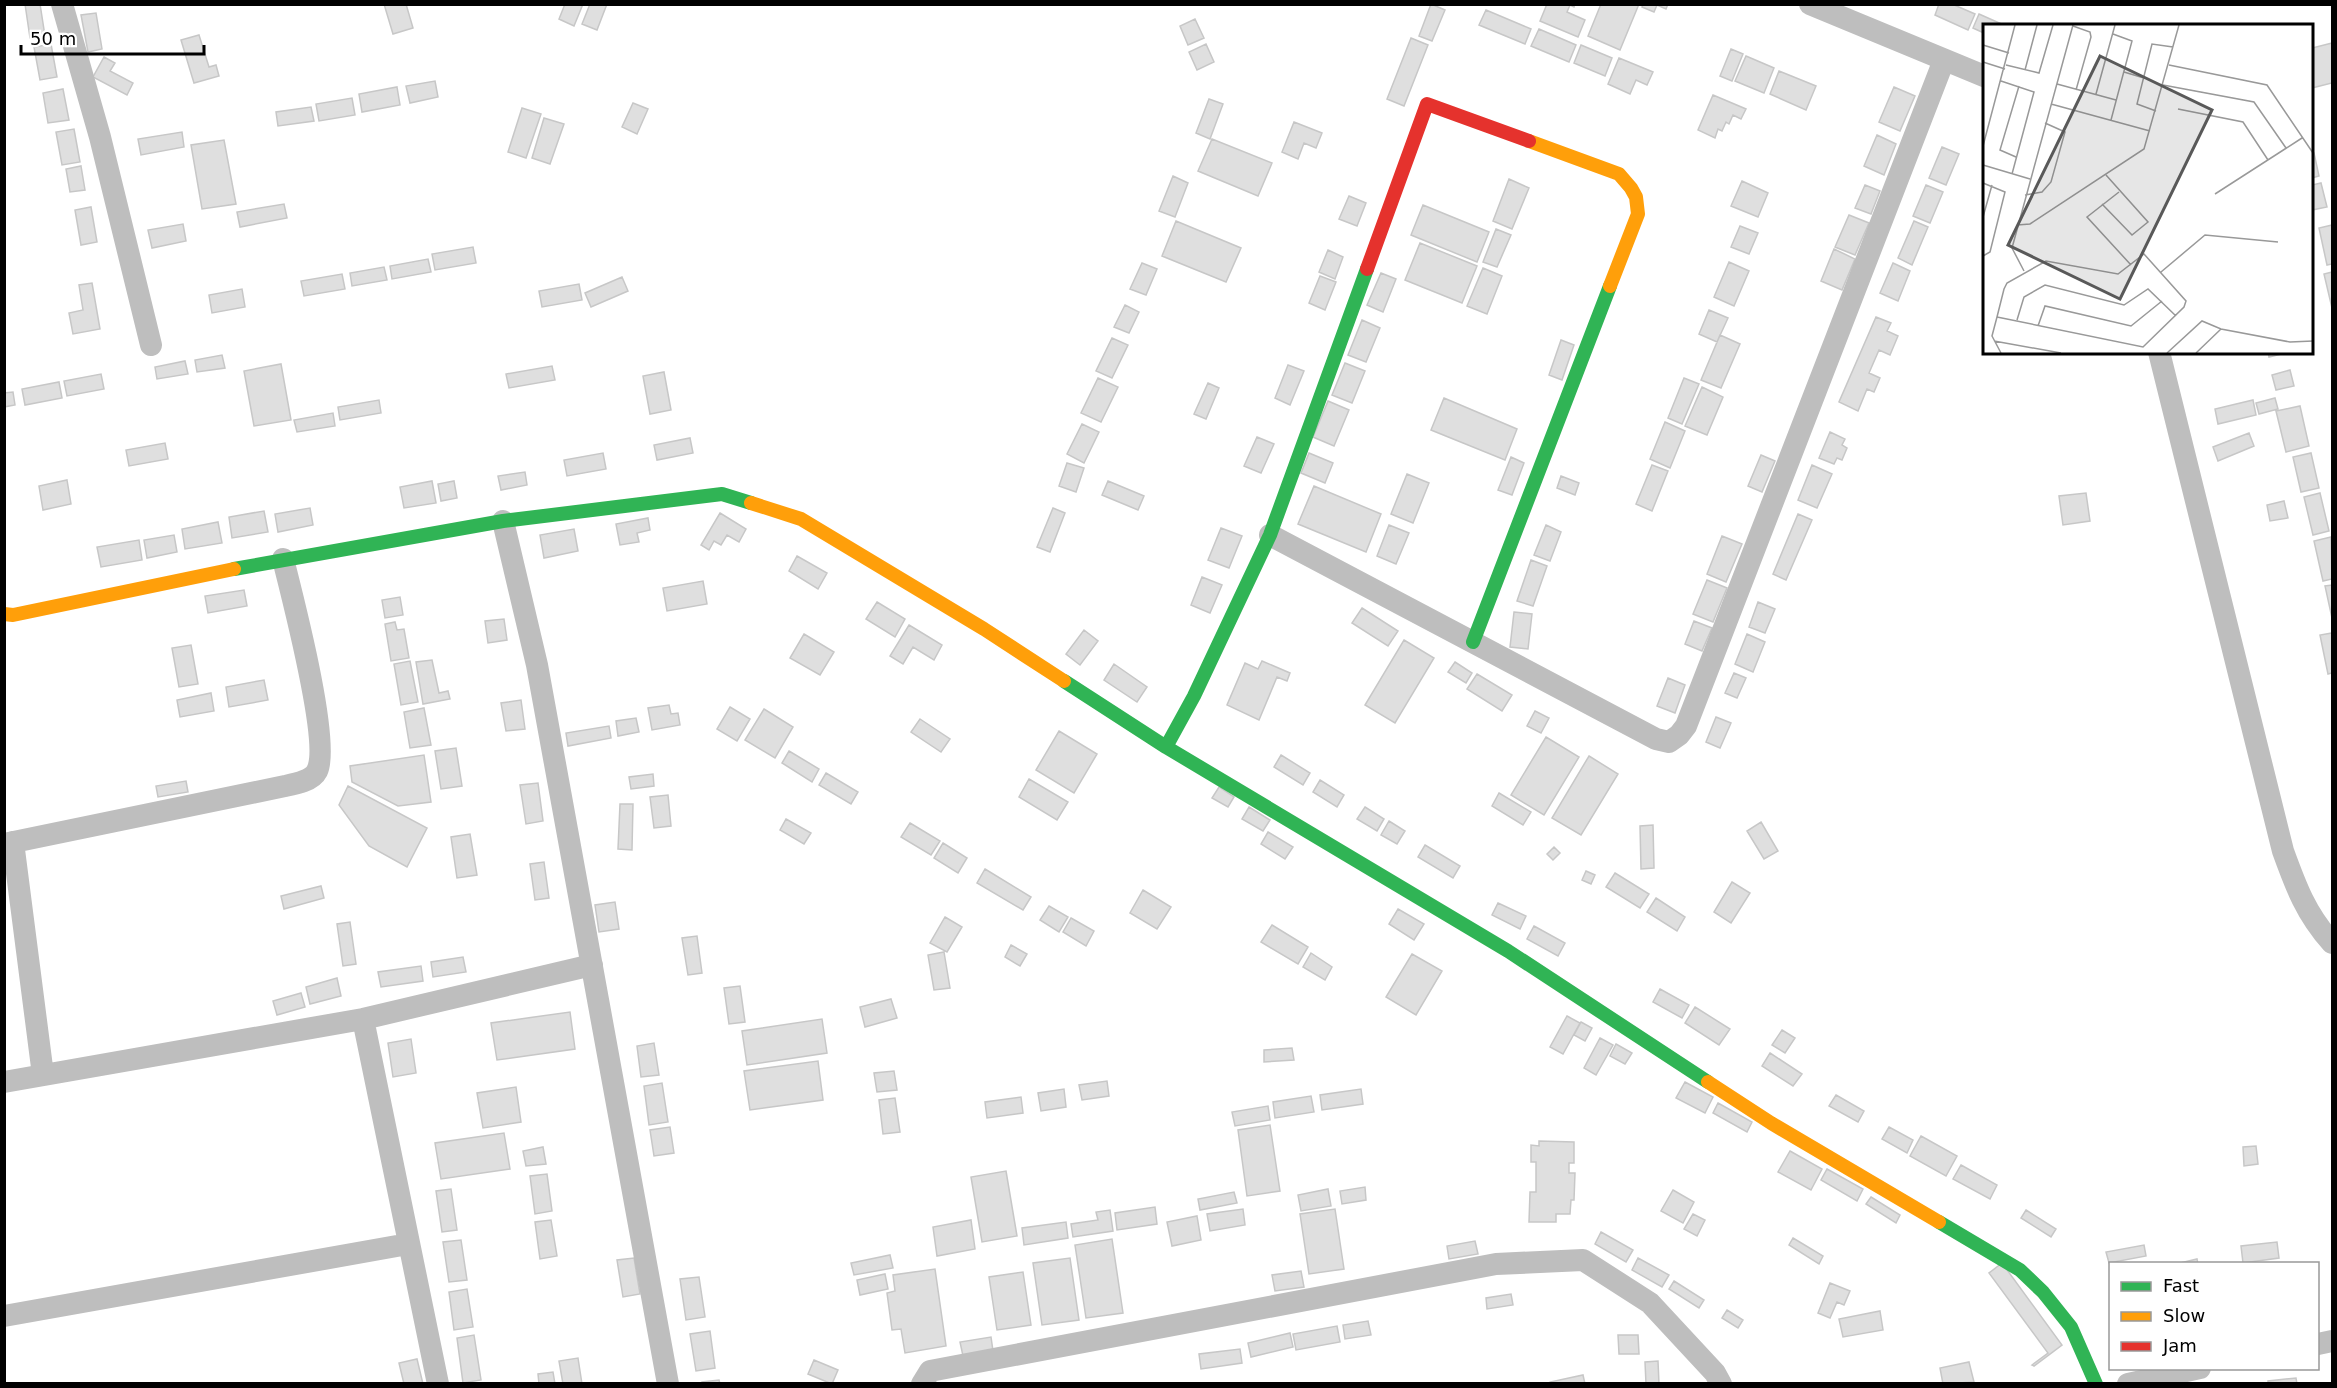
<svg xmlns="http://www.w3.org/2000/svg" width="2337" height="1388" font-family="'DejaVu Sans',sans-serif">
<rect width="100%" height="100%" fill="#fff"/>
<path fill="#dfdfdf" stroke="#c7c7c7" stroke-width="1.5" d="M25,4H40L45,36L30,38Z
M384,4H406L413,28L393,34Z
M565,4H583L574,26L559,19Z
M590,4H607L597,30L582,24Z
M1431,4L1445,10L1432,41L1419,36Z
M1547,4H1575L1574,7L1570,5L1567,12L1585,20L1578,37L1540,21Z
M1601,4H1639L1620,50L1588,36Z
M1643,4H1668L1666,9L1657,5L1654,12L1642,7Z
M1939,4H1952L1975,14L1968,30L1935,15Z
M1486,10L1531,29L1525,44L1479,25Z
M96,13L102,49L88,52L81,15Z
M1979,14L2006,26H1984V33L1973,28Z
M1195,19L1204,38L1188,45L1180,26Z
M1539,29L1576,45L1569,62L1531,46Z
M199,35L209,67L216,65L219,76L194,83L181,40Z
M1411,38L1428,45L1404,106L1387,99Z
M2332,43V83L2312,88V48Z
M51,44L57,77L40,80L34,47Z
M1206,44L1214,62L1197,70L1189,52Z
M1581,45L1612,58L1605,76L1574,63Z
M1731,49L1743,54L1732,81L1720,76Z
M1746,56L1774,68L1764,93L1735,81Z
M104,57L115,63L110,71L133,83L127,95L93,77Z
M1619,58L1653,72L1647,85L1636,80L1630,94L1608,84Z
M1779,71L1816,86L1806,110L1770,94Z
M435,81L438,97L410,103L406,86Z
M397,87L400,105L362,112L359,94Z
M1894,87L1915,96L1900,131L1879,122Z
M63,89L69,120L48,123L43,93Z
M1713,95L1746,109L1741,119L1733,115L1729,124L1726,122L1722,131L1718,129L1715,138L1698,130Z
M352,98L355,115L319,121L316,104Z
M1209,99L1223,104L1210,139L1196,133Z
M633,103L648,109L637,134L622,127Z
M311,107L314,121L278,126L276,112Z
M522,108L541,114L526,158L508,152Z
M544,118L564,124L550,164L532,158Z
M1294,122L1322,133L1316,148L1304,143L1298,159L1282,152Z
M74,129L80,162L62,165L56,132Z
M182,132L184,147L141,155L138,139Z
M1877,135L1896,144L1884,175L1864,166Z
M1212,139L1272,163L1258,196L1198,171Z
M224,140L236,204L202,209L191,145Z
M1942,147L1959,154L1946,185L1929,178Z
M2312,153H2314L2319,176L2312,178Z
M81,166L85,190L70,192L66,169Z
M1173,176L1188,183L1175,217L1159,211Z
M1509,179L1529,188L1512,229L1493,221Z
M1742,181L1768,193L1758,217L1731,206Z
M2321,183L2327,207L2312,210V185Z
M1865,185L1880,191L1871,214L1855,208Z
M1926,185L1943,192L1930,223L1913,216Z
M1349,196L1366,203L1357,226L1339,219Z
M284,204L287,218L240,227L237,212Z
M1423,205L1489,232L1477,262L1411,235Z
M91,207L97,242L81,245L75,210Z
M1849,215L1869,223L1855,255L1835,247Z
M1176,221L1241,248L1226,282L1162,256Z
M1914,221L1928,227L1912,265L1898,258Z
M183,224L186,241L152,248L148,230Z
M2332,225V264L2327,265L2319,228Z
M1740,226L1758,233L1749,254L1731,247Z
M1496,229L1511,235L1497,267L1483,262Z
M1420,243L1477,266L1462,303L1405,280Z
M473,247L476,263L435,270L432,254Z
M1834,249L1855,259L1842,290L1821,281Z
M1328,250L1343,257L1335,279L1319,272Z
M428,259L431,272L392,279L390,266Z
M1729,262L1749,271L1734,306L1714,297Z
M1142,263L1157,269L1146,295L1130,289Z
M1893,263L1910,271L1898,301L1880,293Z
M384,267L387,280L352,286L350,273Z
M1483,268L1502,276L1487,314L1467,306Z
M2332,272V308L2324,274Z
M1381,273L1396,279L1383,312L1367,305Z
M342,274L345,289L304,296L301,281Z
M1320,276L1336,282L1325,310L1309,303Z
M622,277L628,291L591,307L585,293Z
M92,283L100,329L73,334L69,313L83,310L79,285Z
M579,284L582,300L542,307L539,291Z
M242,289L245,307L212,313L209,295Z
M1125,305L1139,312L1129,333L1114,327Z
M1709,310L1728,318L1717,342L1699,334Z
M1876,317L1891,323L1887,331L1898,336L1890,355L1879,350L1869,373L1880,378L1874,392L1867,389L1858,411L1839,402Z
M1362,320L1380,328L1366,362L1348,355Z
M1720,335L1740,344L1721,388L1701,380Z
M1112,338L1128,345L1112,378L1096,371Z
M1561,340L1574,345L1562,380L1549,375Z
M2268,352H2286V353L2269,357Z
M222,355L225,368L197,372L195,360Z
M185,361L188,374L157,379L155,367Z
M1345,363L1365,371L1352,403L1332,395Z
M281,364L291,420L254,426L244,371Z
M1288,365L1304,371L1290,405L1275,398Z
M552,366L555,380L509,388L506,374Z
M2290,370L2294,386L2276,390L2272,375Z
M664,372L671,410L650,414L643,376Z
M101,374L104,389L67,396L64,381Z
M1098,378L1118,387L1101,422L1081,413Z
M1684,378L1699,384L1682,424L1668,418Z
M59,382L62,398L25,405L22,389Z
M1208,383L1219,388L1206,419L1194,414Z
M1702,387L1723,397L1707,435L1685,426Z
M13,392L15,405L4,407V393Z
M1444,398L1517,429L1505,460L1431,430Z
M2275,398L2278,409L2259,414L2256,403Z
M379,400L381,413L340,420L338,407Z
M2253,400L2256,415L2218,424L2215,409Z
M1328,401L1349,410L1334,446L1313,437Z
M2300,406L2309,446L2286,452L2276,411Z
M333,413L335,426L297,432L294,420Z
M1665,422L1685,431L1670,468L1650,459Z
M1082,424L1099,432L1084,463L1067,454Z
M1830,432L1845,439L1842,445L1847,448L1842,460L1837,458L1834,464L1819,458Z
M2249,433L2254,446L2218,461L2213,447Z
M1257,437L1274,444L1261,473L1244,466Z
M690,438L693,453L657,460L654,445Z
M165,443L168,459L129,466L126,450Z
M603,453L606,469L567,476L564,460Z
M1309,453L1333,463L1325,483L1301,473Z
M2311,453L2319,488L2301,492L2293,457Z
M1761,455L1775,461L1762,492L1748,486Z
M1511,457L1524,463L1512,495L1498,490Z
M1067,463L1084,468L1076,492L1059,486Z
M1652,465L1668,471L1652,511L1636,504Z
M1812,465L1832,474L1817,508L1798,500Z
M525,472L527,485L501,490L498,476Z
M1407,474L1429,483L1413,523L1391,514Z
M1561,476L1579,483L1575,495L1557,488Z
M67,480L71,504L43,510L39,486Z
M432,481L436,503L404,508L400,487Z
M454,481L457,498L441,501L438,484Z
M1108,481L1144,496L1138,510L1102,495Z
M1314,486L1381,514L1366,552L1298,524Z
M2086,493L2090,521L2063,525L2059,496Z
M2320,493L2329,531L2313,535L2304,497Z
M2284,501L2288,518L2270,521L2267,505Z
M310,508L313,525L278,532L275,514Z
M1053,508L1065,513L1050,552L1037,547Z
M264,511L268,532L232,538L229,517Z
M720,513L746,529L739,542L727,535L721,545L714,541L709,550L701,545Z
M1798,514L1812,520L1786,580L1773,574Z
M648,518L650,530L637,533L639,542L620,545L616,524Z
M218,522L222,543L185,549L182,529Z
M1389,525L1409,533L1396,564L1377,556Z
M1546,525L1561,532L1550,561L1534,555Z
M1221,528L1242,536L1229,568L1208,560Z
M574,529L578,551L544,558L540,535Z
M174,535L177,552L147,558L144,540Z
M1722,536L1742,544L1726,582L1707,574Z
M2331,537L2332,579L2323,581L2314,541Z
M139,540L142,560L101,567L97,547Z
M797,556L827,573L818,589L789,571Z
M1531,560L1547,566L1533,606L1517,601Z
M1202,577L1222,585L1210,613L1191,605Z
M1707,580L1727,588L1713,622L1693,614Z
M703,581L707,604L667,611L663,588Z
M2332,585V618L2325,586Z
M244,590L247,606L208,613L205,596Z
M400,597L403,615L385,618L382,600Z
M877,602L905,619L895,637L866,619Z
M1758,602L1775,609L1765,633L1749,627Z
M1362,608L1398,631L1388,646L1352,623Z
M1514,612L1532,614L1528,649L1510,647Z
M504,619L507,640L488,643L485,621Z
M1694,621L1712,628L1702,651L1685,644Z
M395,622L397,630L404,629L409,658L391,661L385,624Z
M909,625L942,645L934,660L913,647L903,664L890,656Z
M1084,630L1098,641L1080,665L1066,654Z
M2332,633V673L2328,674L2320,635Z
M804,634L834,652L820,675L790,658Z
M1747,634L1765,642L1753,672L1735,664Z
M1404,640L1434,658L1395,723L1365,705Z
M191,645L198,684L179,687L172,648Z
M432,660L439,693L448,691L450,699L423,704L416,662Z
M410,661L418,702L401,705L394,664Z
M1262,661L1290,673L1287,681L1277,677L1259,720L1227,705L1245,663L1258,669Z
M1455,662L1472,673L1466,683L1448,672Z
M1114,664L1147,687L1137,702L1104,680Z
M1734,673L1746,678L1737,698L1725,693Z
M1477,674L1512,695L1502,711L1467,689Z
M1668,678L1685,685L1675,713L1657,706Z
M264,680L268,700L229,707L226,687Z
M211,693L214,711L180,717L177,700Z
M521,700L525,729L506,731L501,703Z
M669,705L671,714L678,713L680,725L652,730L648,708Z
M730,707L750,719L737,741L717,729Z
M424,708L431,745L410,748L404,712Z
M764,709L793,727L775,758L745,740Z
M1535,711L1549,718L1541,733L1527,726Z
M1716,717L1731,723L1720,748L1706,742Z
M636,718L639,732L618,736L616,721Z
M920,719L950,739L941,752L911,732Z
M609,726L611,738L568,746L566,733Z
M1059,731L1097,754L1074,793L1036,770Z
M1546,737L1579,757L1544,815L1511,795Z
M456,748L462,786L441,789L435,751Z
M789,751L819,769L812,782L782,763Z
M424,755L431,802L398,806L352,782L350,766Z
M1281,755L1310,773L1303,785L1274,767Z
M1589,756L1618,774L1581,835L1552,818Z
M826,773L858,792L851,804L819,785Z
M653,774L654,786L631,789L629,777Z
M1029,779L1068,802L1057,820L1019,797Z
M1320,780L1344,795L1337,807L1313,792Z
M186,781L188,792L158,797L156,786Z
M538,783L543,821L526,824L520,785Z
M348,786L427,828L407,867L369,846L339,805Z
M1219,787L1234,797L1228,807L1212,798Z
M1499,793L1531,812L1523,825L1492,806Z
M668,795L671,826L654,828L650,797Z
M620,804H633L632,850L618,849Z
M1249,807L1270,820L1263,831L1242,819Z
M1365,807L1384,819L1377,831L1357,819Z
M786,819L811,833L804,844L780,830Z
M1389,821L1405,831L1397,844L1381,835Z
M1761,822L1778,851L1764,859L1747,831Z
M910,823L940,841L931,855L901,837Z
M1653,825L1654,868L1641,869L1640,826Z
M1268,832L1293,847L1285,859L1261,844Z
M470,834L477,875L457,878L451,837Z
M943,843L967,858L958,873L934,858Z
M1425,845L1460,866L1453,878L1418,857Z
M1554,847L1560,853L1553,860L1547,854Z
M544,862L549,898L535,900L530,864Z
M985,869L1031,897L1023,910L977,883Z
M1586,871L1595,875L1591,884L1582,880Z
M1615,873L1649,894L1640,908L1606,887Z
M1732,882L1750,893L1731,923L1714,912Z
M321,886L324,898L284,909L281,896Z
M1143,890L1171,907L1157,929L1130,913Z
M1656,898L1685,917L1677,931L1647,912Z
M615,902L619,929L599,932L595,905Z
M1498,903L1526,916L1520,929L1492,915Z
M1049,906L1068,917L1059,932L1040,920Z
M1398,909L1424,924L1414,940L1389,924Z
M945,917L962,927L947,952L930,943Z
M1071,918L1094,931L1086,946L1063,932Z
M350,922L356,964L343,966L337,924Z
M1272,925L1308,947L1298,964L1261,942Z
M1534,926L1565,943L1558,956L1527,939Z
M697,936L702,973L688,975L682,938Z
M1011,945L1027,954L1020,966L1005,957Z
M944,952L950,988L934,990L928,955Z
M1311,953L1332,967L1325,980L1303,967Z
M1412,954L1442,971L1416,1015L1386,997Z
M463,957L466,972L433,977L431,962Z
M421,966L423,981L381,987L378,972Z
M337,978L341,996L310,1004L306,987Z
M740,986L745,1022L729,1024L724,988Z
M1660,989L1689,1005L1682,1018L1653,1002Z
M301,993L305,1007L277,1015L273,1001Z
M891,999L897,1018L865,1027L860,1007Z
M1695,1007L1730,1029L1719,1045L1685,1023Z
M570,1012L575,1049L497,1060L491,1023Z
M1567,1016L1580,1023L1563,1054L1550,1047Z
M822,1019L827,1053L747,1065L742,1031Z
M1581,1022L1592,1028L1585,1041L1574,1035Z
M1782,1030L1795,1038L1785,1053L1772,1045Z
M1600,1038L1613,1045L1596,1075L1584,1068Z
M411,1039L416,1073L393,1077L388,1043Z
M654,1043L659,1075L641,1077L637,1046Z
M1616,1044L1632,1053L1625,1064L1610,1056Z
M1292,1048L1294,1060L1264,1062V1050Z
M1770,1053L1802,1074L1793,1086L1762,1066Z
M818,1061L823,1100L750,1110L744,1071Z
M894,1071L897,1090L877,1092L874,1073Z
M1107,1081L1109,1096L1082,1100L1079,1085Z
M1685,1082L1713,1097L1705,1113L1676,1098Z
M662,1083L668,1122L649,1125L644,1086Z
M516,1087L521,1122L483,1128L477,1093Z
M1064,1089L1066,1107L1041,1111L1038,1093Z
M1361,1089L1363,1104L1322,1110L1320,1095Z
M1836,1095L1864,1111L1858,1122L1829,1106Z
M1311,1096L1314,1112L1275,1118L1273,1102Z
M1021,1097L1023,1113L987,1118L985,1102Z
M895,1098L900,1132L883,1134L879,1100Z
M1718,1103L1752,1122L1747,1132L1713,1113Z
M1268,1106L1270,1120L1235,1126L1232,1112Z
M1270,1125L1280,1191L1247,1196L1238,1130Z
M670,1127L674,1153L654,1156L650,1130Z
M1889,1127L1913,1140L1907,1153L1882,1139Z
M504,1133L510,1169L441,1179L435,1143Z
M1921,1136L1957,1156L1946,1176L1910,1156Z
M1539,1141L1574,1142V1163H1569V1173H1575L1574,1200H1571L1570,1214H1556V1222H1529L1530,1192H1536V1162H1531V1145L1539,1146Z
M2256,1146L2258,1164L2244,1166L2243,1147Z
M543,1147L546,1164L526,1166L523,1151Z
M1790,1151L1822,1169L1811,1190L1778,1172Z
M1961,1165L1997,1185L1990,1199L1953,1179Z
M1827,1169L1863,1189L1857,1201L1821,1180Z
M1006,1171L1017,1236L982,1242L971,1177Z
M547,1174L552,1211L535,1214L530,1176Z
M1365,1187L1366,1200L1342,1204L1340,1191Z
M451,1189L457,1230L442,1232L436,1191Z
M1328,1189L1331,1206L1301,1211L1298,1195Z
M1673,1190L1694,1202L1683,1223L1661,1211Z
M1234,1192L1237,1203L1200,1210L1198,1199Z
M1871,1197L1900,1215L1896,1223L1866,1204Z
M1155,1207L1157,1224L1117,1230L1115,1213Z
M1243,1209L1245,1225L1210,1231L1207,1214Z
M1335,1209L1344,1269L1309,1274L1300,1214Z
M1110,1210L1113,1231L1073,1237L1071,1224L1098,1220L1096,1212Z
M2026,1210L2056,1229L2051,1237L2021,1218Z
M1693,1214L1705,1220L1697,1236L1684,1229Z
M1197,1216L1201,1240L1172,1246L1167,1222Z
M551,1220L557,1256L540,1259L535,1222Z
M971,1220L975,1249L937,1256L933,1227Z
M1066,1222L1068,1238L1024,1245L1022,1228Z
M1601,1232L1633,1250L1626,1262L1595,1244Z
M1793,1238L1823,1256L1819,1264L1789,1245Z
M1112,1239L1123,1313L1086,1318L1075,1245Z
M461,1240L467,1280L449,1282L443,1242Z
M1475,1241L1478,1254L1449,1259L1447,1246Z
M2277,1242L2279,1258L2243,1263L2241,1246Z
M2144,1245L2146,1256L2109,1263L2106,1252Z
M890,1255L893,1268L854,1275L851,1263Z
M634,1258L640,1294L623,1297L617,1260Z
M1070,1258L1079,1320L1042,1325L1033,1263Z
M1638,1258L1669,1275L1662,1287L1632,1270Z
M2197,1259L2198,1264H2176Z
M2002,1263L2062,1345L2034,1366L2032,1365L2048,1353L1989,1273Z
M935,1269L946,1346L905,1353L901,1329L892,1330L887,1293L895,1291L893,1275Z
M1301,1271L1304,1287L1275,1291L1272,1275Z
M1023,1272L1031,1325L997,1330L989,1277Z
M885,1274L888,1289L860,1295L857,1280Z
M699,1277L705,1317L686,1320L680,1279Z
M1674,1281L1704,1300L1699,1308L1669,1289Z
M1830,1283L1850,1291L1844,1305L1837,1302L1830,1318L1818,1313Z
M467,1289L473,1327L454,1330L449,1292Z
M1511,1294L1513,1305L1487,1309L1486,1298Z
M1727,1310L1743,1320L1738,1328L1722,1318Z
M1880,1311L1883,1330L1843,1337L1839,1319Z
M1368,1321L1371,1335L1345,1339L1343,1325Z
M1337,1326L1340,1342L1296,1350L1293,1334Z
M710,1331L715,1368L696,1371L690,1334Z
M1290,1333L1293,1347L1251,1357L1248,1343Z
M474,1335L481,1380L463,1383L457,1338Z
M1618,1335H1638L1639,1354H1619Z
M991,1337L993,1351L963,1356L960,1342Z
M1240,1349L1242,1363L1201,1369L1199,1354Z
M578,1358L582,1384H563L559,1361Z
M417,1359L423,1384H404L399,1363Z
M814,1360L838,1370L832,1384L808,1374Z
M1658,1361L1659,1384H1646L1645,1362Z
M1969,1362L1974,1382L1943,1384L1940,1368Z
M553,1372L555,1384H539L538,1374Z
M1583,1375L1585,1384H1550V1382Z
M2296,1378L2297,1384H2268V1381Z
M719,1380L720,1384H702V1382Z"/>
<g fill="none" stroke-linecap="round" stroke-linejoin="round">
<path stroke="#bebebe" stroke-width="22" d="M62,4L100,137L151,345
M1810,4L1984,76
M2159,352L2283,851C2296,887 2306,914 2332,943
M503,521L537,665L668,1384
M1270,535L1656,739L1669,742L1679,735L1686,726L1944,60
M13,842L43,1075
M4,844L285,786C295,784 312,781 317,771C331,744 292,595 283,559
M363,1019L438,1384
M4,1082L363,1019L592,965
M4,1316L408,1244
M2318,1344L2332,1341
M922,1384L930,1371L1496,1264L1583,1260L1650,1303L1715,1373L1721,1384
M2128,1384L2200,1368"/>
<path stroke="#30b455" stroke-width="14" d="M234,569L503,521L722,494L751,503
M1473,642L1610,286
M1064,681L1166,747L1508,951L1708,1082
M1166,747L1194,696L1270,535L1367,269
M1939,1222L2020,1270L2043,1292L2071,1327L2096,1384"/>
<path stroke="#ff9f0a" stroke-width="14" d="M1529,141L1619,174L1631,188L1636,197L1638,214L1610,286
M751,503L801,519L984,629L1064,681
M4,614L13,615L234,569
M1708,1082L1771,1123L1939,1222"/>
<path stroke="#e5322d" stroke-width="14" d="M1367,269L1427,104L1529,141"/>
</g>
<g transform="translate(1983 24)">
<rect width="330" height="330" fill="#fff"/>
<path fill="none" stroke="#999" stroke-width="1.5" d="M90,2L107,8L108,13L93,66M0,21L26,29M0,38L22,45M23,41L56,49L70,1M186,41L284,61L330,129M42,46L54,1M141,48L161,54M18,57L51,68L29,150M74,60L133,76M180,61L271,78L303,124M113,70L132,1M68,80L167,107M195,85L260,98L285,136M173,87L154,80L169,20L190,23M128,96L149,17L130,10M0,122L32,1M33,133L17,126L36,62M0,141L47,155M0,159L22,168L7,228L0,232M136,168L104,193L148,241M232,170L319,114M42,171L59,168L68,158L82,108L62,99M119,180L149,211L165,198L123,151M0,193L9,161M34,201L47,200L161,125L196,1M41,247L29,224L90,1M178,248L222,211L295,218M14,293L160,323L201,283L203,277L161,230L135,250L63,237L24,259L21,265L14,293L9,312L18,329M34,296L41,273L62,261L141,281L165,265L193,292M55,302L62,282L148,302L179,277M11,317L78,329M184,329L219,297L238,305L307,318L330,317M213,329L238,305"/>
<path fill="#595959" fill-opacity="0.15" stroke="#595959" stroke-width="3" d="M117,32L229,86L137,275L25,221Z"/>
<rect width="330" height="330" fill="none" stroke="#000" stroke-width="3"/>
</g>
<rect width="2337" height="1388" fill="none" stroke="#000000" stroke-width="12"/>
<rect x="2109" y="1262" width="210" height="108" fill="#ffffff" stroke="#999999" stroke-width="1.5"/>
<rect x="2121" y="1282" width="30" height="9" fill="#30b455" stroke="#999999" stroke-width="1.5"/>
<text x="2163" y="1292" font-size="18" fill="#000000">Fast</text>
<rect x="2121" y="1312" width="30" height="9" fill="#ff9f0a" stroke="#999999" stroke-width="1.5"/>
<text x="2163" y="1322" font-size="18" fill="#000000">Slow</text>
<rect x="2121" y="1342" width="30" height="9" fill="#e5322d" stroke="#999999" stroke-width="1.5"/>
<text x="2163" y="1352" font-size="18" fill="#000000">Jam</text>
<path d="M21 45v9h183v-9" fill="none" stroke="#000000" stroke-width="3"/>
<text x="30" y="45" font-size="18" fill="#000000" stroke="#ffffff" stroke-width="4.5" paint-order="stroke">50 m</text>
</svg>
